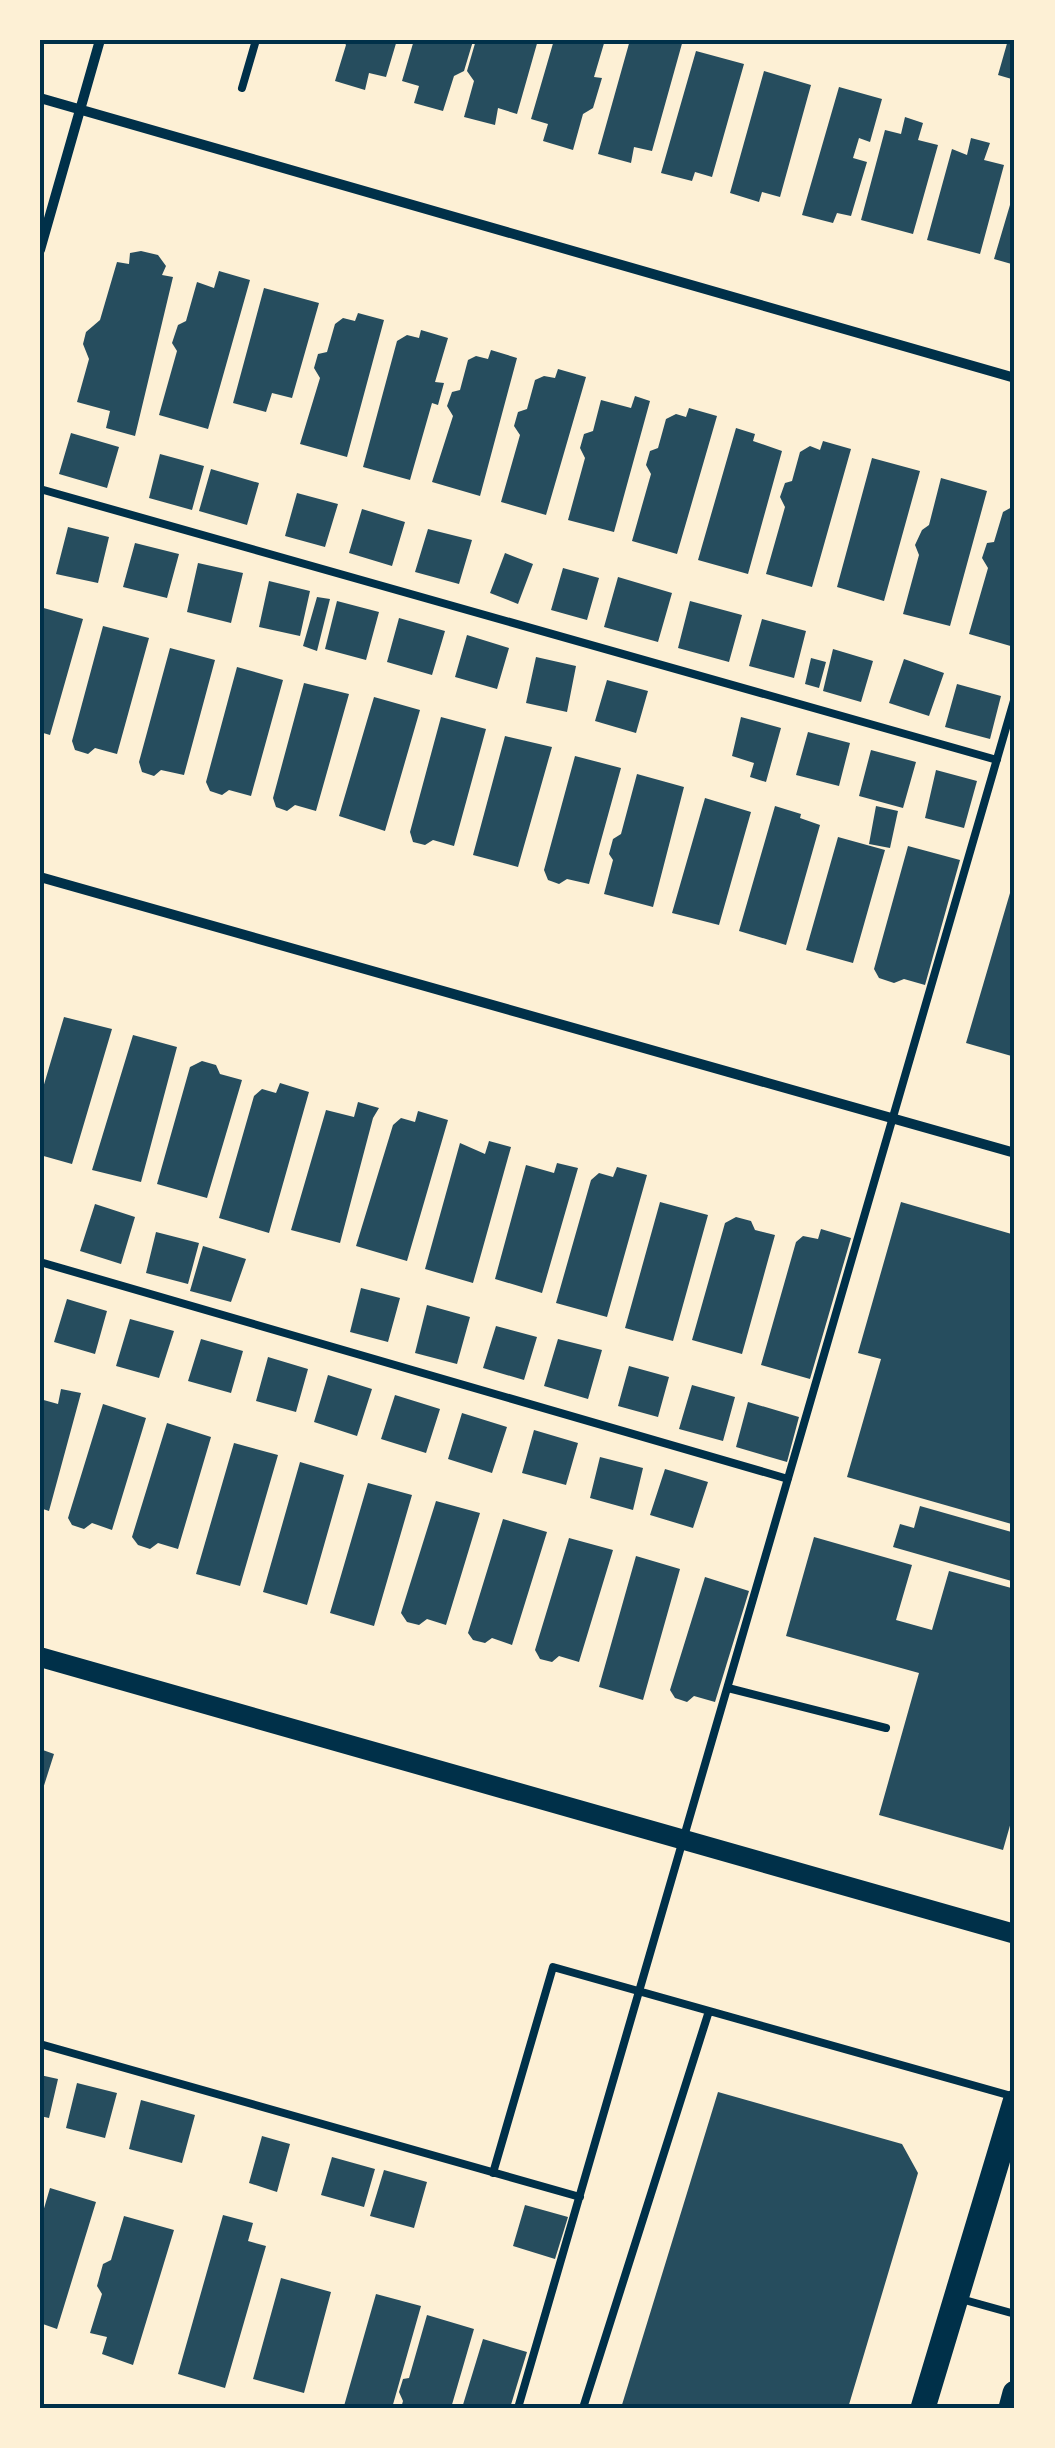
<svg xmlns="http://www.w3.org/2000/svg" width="1055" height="2448" font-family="'Titillium Web',sans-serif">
<rect width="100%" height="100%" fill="#fdf0d5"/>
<path fill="#264d5e" d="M343,40H397L386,77L369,73L365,90L335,81L346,45Z
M414,40L473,41L464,71L454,76L443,111L414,103L419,86L402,81Z
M476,40L486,44L487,40H538L517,114L498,108L495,125L464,117L474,81L467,71Z
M554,40H605L594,77L602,78L593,108L583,114L573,150L543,141L548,124L531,119Z
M630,40H683L652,151L634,147L631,163L598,154Z
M1008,40H1015V80L998,75Z
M696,51L744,64L712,177L695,172L692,181L661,173Z
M764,71L811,85L780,197L762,192L759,202L730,193Z
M839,87L882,99L870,142L859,138L853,158L867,162L851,216L837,213L833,223L802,215Z
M905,117L923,123L918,140L938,145L913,234L861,220L885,130L901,134Z
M971,138L990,143L984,160L1004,165L980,254L927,240L952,149L967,155Z
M1015,188V265L994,259Z
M141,251L158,255L166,266L162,275L173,277L135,436L106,428L110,411L77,402L89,359L83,344L86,332L100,320L117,262L129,264L130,253Z
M219,271L250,280L208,429L159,415L177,351L172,343L178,325L186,321L197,282L214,288Z
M264,288L319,303L292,398L272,393L266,412L233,403Z
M358,313L384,320L347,457L300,444L320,378L314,368L318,354L327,352L335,324L343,318L355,321Z
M421,330L448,338L435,382L444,383L438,405L432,403L410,480L363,467L397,341L407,335L419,338Z
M491,350L517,358L480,496L432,482L453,416L447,406L452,392L460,390L468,360L476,356L488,359Z
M558,369L586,377L546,515L501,502L520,435L514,426L518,412L527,409L535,380L544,376L555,378Z
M635,396L650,401L614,532L568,520L585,458L580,448L584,434L593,431L601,400L631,408Z
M689,408L717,416L677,554L632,541L651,474L646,465L650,451L658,448L666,419L676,414L686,417Z
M736,428L755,434L753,441L782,451L748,574L698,560Z
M71,433L119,447L107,488L59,474Z
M823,441L851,449L812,587L766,574L785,507L780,497L785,483L792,481L800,452L810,446L820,450Z
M160,454L204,466L192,510L149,498Z
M872,458L920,471L884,601L837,587Z
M211,469L259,483L247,525L199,511Z
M941,478L987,491L950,626L903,614L919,555L915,545L922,530L929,525Z
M297,493L338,504L325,547L285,536Z
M1012,507L1015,509L1014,647L969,634L988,568L982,558L987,543L994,542L1003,512Z
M362,509L405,522L392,566L349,553Z
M68,527L109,537L98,583L56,574Z
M428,529L472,540L459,584L415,572Z
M135,543L179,554L167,598L123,587Z
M505,553L533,564L518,604L490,593Z
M198,563L243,573L231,623L187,612Z
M563,568L599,578L587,620L551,610Z
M618,577L672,593L658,642L604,627Z
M269,581L310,591L300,636L259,627Z
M317,597L330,599L317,651L303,646Z
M337,601L379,612L366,660L325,649Z
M690,601L742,615L729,662L678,648Z
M40,607L83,619L50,735L40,732Z
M399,618L445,631L432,675L387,662Z
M762,619L806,631L794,678L749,666Z
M103,626L149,638L117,754L95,748L88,754L75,750L72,741Z
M467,635L509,648L497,689L455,677Z
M170,648L215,660L184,775L161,770L154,776L142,772L139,762Z
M833,649L873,661L861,702L823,691Z
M536,657L576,666L567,712L526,703Z
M811,658L826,662L819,688L805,684Z
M904,659L944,673L929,716L889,703Z
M237,667L283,680L251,796L229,790L222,795L210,791L206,782Z
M607,680L648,691L636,733L595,721Z
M304,683L349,694L316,811L295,805L287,811L276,807L273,798Z
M957,684L1001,696L990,739L945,727Z
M374,697L420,710L385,831L339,816Z
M441,717L486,729L454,846L433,840L425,845L413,842L410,832Z
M741,717L781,728L766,782L750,777L754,763L732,756Z
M808,732L850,743L839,786L796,775Z
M505,736L552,747L518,867L473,855Z
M871,750L916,762L903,808L859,796Z
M575,756L621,768L589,884L567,879L559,884L548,880L544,870Z
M936,770L977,781L964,828L925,818Z
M637,774L684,787L653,907L604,894L613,860L609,854L613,839L621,834Z
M705,798L751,812L719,925L672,913Z
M775,806L801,814L800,818L820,825L786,945L739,931Z
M876,806L898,811L890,848L869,844Z
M838,837L885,850L853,963L806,950Z
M908,846L960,860L925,985L904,979L894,983L879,978L874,969Z
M1015,876V1057L966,1043Z
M64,1017L112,1029L72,1164L40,1155V1098Z
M133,1035L177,1047L141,1182L92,1170Z
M202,1061L216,1065L220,1074L242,1080L207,1198L157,1184L190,1067Z
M280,1083L309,1092L269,1233L219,1218L254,1096L262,1089L276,1093Z
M358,1102L379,1108L373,1118L340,1243L291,1230L326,1110L354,1117Z
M418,1111L448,1120L407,1261L356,1246L393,1125L401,1118L415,1122Z
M489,1141L511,1147L473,1283L425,1269L460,1143L485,1154Z
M557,1163L578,1168L542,1293L495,1279L526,1165L554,1173Z
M617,1167L647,1175L607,1317L556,1303L591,1180L599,1173L613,1177Z
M660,1202L708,1215L673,1341L625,1328Z
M901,1202L1015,1235V1525L847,1477L881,1359L858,1353Z
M95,1204L135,1217L121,1264L80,1251Z
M736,1217L751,1221L755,1230L775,1235L742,1354L692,1340L725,1223Z
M821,1229L851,1238L810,1379L761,1365L796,1242L803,1236L818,1239Z
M156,1232L199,1243L188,1284L146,1273Z
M203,1246L246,1259L231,1302L190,1291Z
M361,1288L400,1298L388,1342L350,1332Z
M67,1299L107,1311L95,1354L54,1342Z
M427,1305L470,1317L457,1364L415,1353Z
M130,1319L174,1331L159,1378L116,1366Z
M496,1326L537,1337L524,1380L483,1368Z
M201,1339L243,1351L231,1393L188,1381Z
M558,1339L602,1350L588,1399L544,1386Z
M268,1357L308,1369L296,1412L256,1401Z
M629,1366L669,1377L658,1417L618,1406Z
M328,1375L372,1389L357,1436L314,1422Z
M692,1385L735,1397L723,1441L679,1429Z
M61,1389L81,1393L49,1511L40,1508V1399L58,1404Z
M395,1395L440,1409L426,1453L381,1439Z
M748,1402L799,1417L787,1462L736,1447Z
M103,1404L146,1418L112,1530L92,1523L84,1529L72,1525L68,1518Z
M462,1413L507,1427L492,1473L448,1459Z
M167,1423L211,1437L178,1549L158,1543L150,1549L138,1545L132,1537Z
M534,1430L578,1443L566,1485L522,1473Z
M234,1443L278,1455L240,1586L196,1574Z
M600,1457L643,1468L633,1510L590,1498Z
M300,1462L344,1475L307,1605L263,1592Z
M665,1469L708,1482L693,1528L650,1515Z
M368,1483L412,1495L374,1626L330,1613Z
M436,1501L480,1513L446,1625L427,1619L419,1625L407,1622L401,1613Z
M920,1506L1015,1533V1582L893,1547L900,1524L914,1528Z
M503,1519L547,1532L512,1645L492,1638L485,1643L473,1640L468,1633Z
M814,1537L912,1565L896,1620L932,1630L949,1571L1015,1589V1808L1003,1850L879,1815L919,1673L786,1636Z
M569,1538L613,1550L579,1662L559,1656L552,1662L540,1659L535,1650Z
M636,1556L680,1569L643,1700L599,1687Z
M705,1577L749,1591L715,1702L694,1696L687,1702L675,1698L670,1690Z
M40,1749L54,1754L41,1795H40Z
M40,2075L58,2079L49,2118L40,2116Z
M77,2083L117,2093L105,2138L66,2128Z
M718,2092L902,2144L918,2173L848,2408H621Z
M141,2100L195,2115L182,2163L129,2149Z
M262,2136L290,2144L277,2192L249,2183Z
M332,2157L375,2169L364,2207L321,2195Z
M384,2170L427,2182L414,2228L370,2216Z
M50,2188L96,2202L57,2329L40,2323V2222Z
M525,2205L568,2217L555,2259L513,2246Z
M223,2215L253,2223L248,2241L266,2246L225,2388L178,2374Z
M124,2216L174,2230L133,2365L102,2354L107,2337L90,2333L102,2294L97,2286L103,2264L111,2260Z
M281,2278L331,2292L304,2393L253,2379Z
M376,2294L421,2306L392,2408H351L344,2406Z
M427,2315L474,2329L451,2408H401L403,2401L399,2392L403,2379L409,2378Z
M483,2339L527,2352L510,2408H462Z"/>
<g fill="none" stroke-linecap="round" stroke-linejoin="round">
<path stroke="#003049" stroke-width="8" d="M242,88L256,40
M40,489L997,760
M40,1262L788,1479
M728,1688L886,1728
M40,2044L580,2197
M493,2173L553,1967L1015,2097
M961,2299L1015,2314
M518,2408L1015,697
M583,2408L709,2011"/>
<path stroke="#003049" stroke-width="10" d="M40,98L1015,378
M40,250L100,40
M40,877L1015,1153"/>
<path stroke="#003049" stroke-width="20" d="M40,1657L1015,1934"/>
<path stroke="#003049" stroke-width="25" d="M923,2408L1015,2102
M1011,2408L1015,2393"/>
</g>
<rect width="1055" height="2448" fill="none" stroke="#fdf0d5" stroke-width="85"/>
<rect x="42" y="42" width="970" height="2364" fill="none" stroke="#003049" stroke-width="4"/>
</svg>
